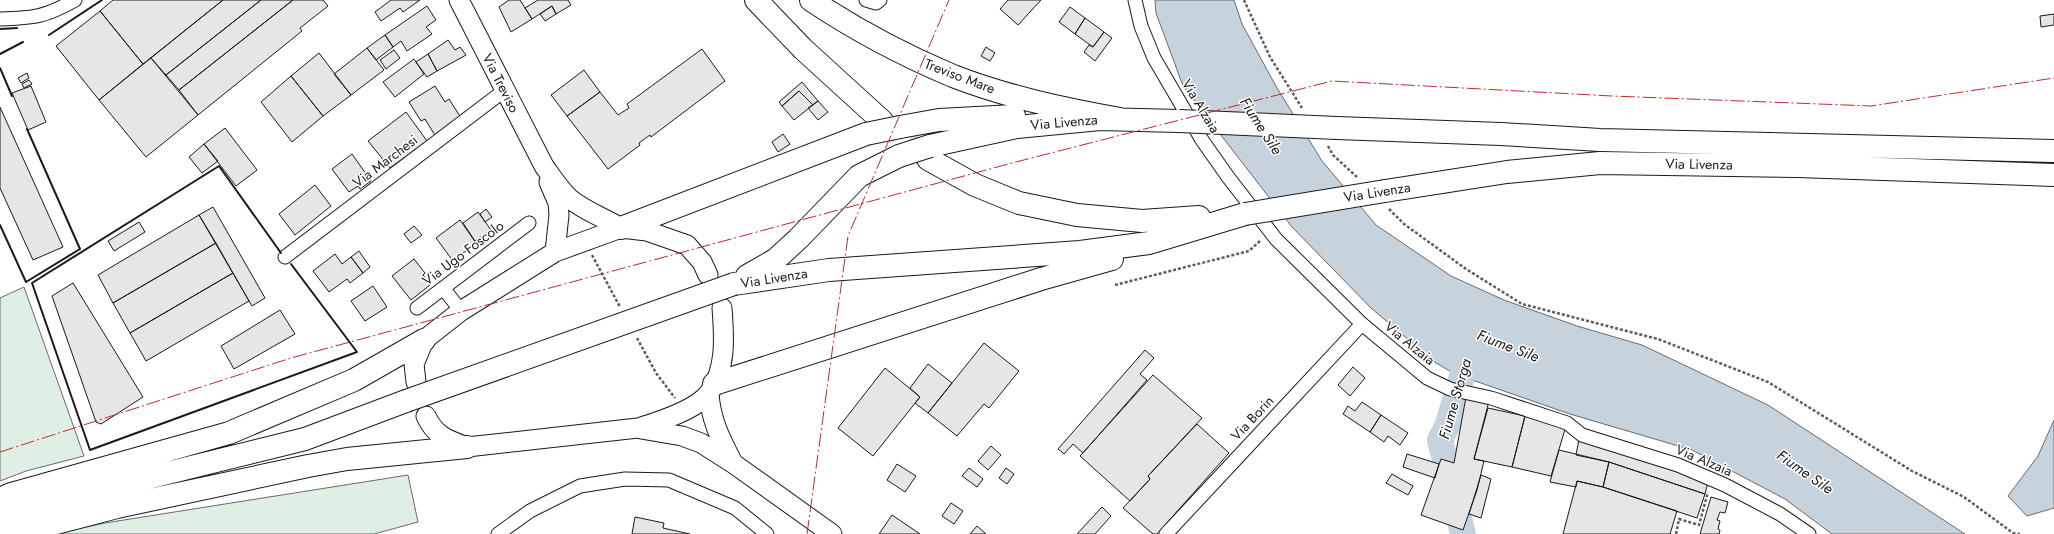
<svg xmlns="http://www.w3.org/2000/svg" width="2054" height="534" font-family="Jost,sans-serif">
<rect width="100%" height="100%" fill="#fff"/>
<path fill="#e0efe3" stroke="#6a6a6a" d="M24,287L84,456L26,471L0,481V298Z
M408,475L418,522L374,534H54L105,523Z"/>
<path fill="#c6d2dc" stroke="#6a6a6a" d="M1155,0H1234L1242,24L1277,88L1322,161L1376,225L1451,276L1504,300L1577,326L1642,345L1768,405L1965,534H1832L1785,499L1692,450L1570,414L1455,374L1436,363L1371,308L1292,227L1183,86L1156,13Z
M2054,420V508L2027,516L2008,496L2038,456Z"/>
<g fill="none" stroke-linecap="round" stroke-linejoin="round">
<path stroke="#c6d2dc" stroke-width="26" d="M1463,534L1440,440L1448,424L1472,342"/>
</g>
<path fill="#e6e6e6" stroke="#1a1a1a" d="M113,0H223L143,64L100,11Z
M223,0H261L166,75L151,58Z
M261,0H293L179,90L166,75Z
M293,0H323L328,6L300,28L302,31L198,115L179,90Z
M391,0H420L403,12L400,8L381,21L375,12Z
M509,0H520L532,19L511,32L499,7Z
M538,0H568L571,5L556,14L552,6L532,19L525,8Z
M1008,0H1041L1018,25L1000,9Z
M427,6L436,20L426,27L432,34L407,51L401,41L393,47L385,35Z
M552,6L556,14L545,21L540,14Z
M1070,7L1085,18L1075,34L1059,22Z
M100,11L143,64L99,100L56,46Z
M2054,14V25L2041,27L2040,16Z
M1085,18L1104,32L1093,47L1075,34Z
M1104,32L1112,38L1095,61L1084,52L1089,45L1093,47Z
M385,35L393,47L376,60L367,48Z
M448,40L455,50L460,47L466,55L437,71L428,54Z
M986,47L995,53L990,61L981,56Z
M367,48L384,70L351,95L334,74Z
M702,49L725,81L651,137L650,135L639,143L640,145L608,169L567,116L600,92L618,115L629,108L627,104Z
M394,50L400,58L386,69L380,60Z
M319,53L351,95L323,116L291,76Z
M428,54L437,71L427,77L416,62Z
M151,58L198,115L146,157L99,100Z
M414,59L424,74L395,97L383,82Z
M584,70L600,92L567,116L551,95Z
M27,73L29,78L21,83L18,78Z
M291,76L323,116L292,142L261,102Z
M29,80L32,84L24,88L22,84Z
M802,82L818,101L813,105L799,91L782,106L779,102Z
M31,86L46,122L28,130L12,93Z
M435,86L445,102L449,99L463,121L436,137L425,119L421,121L409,102Z
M799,91L813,105L794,120L782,106Z
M818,101L828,112L818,120L808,108Z
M0,107L63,247L33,260L0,188Z
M406,112L427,141L390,168L368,141Z
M225,128L257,170L236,186L204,144Z
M783,134L790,144L778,152L772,142Z
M204,144L218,161L202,173L189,157Z
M352,154L371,181L360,189L358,186L349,192L332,169Z
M315,185L331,206L295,235L279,214Z
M213,207L265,298L252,306L199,215Z
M486,209L492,217L485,222L480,214Z
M478,212L491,230L475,241L463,223Z
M199,215L216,243L113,303L98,275Z
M460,220L476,243L453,261L436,238Z
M139,222L145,232L114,251L108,241Z
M414,226L422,235L411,243L404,234Z
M216,243L233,273L130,333L113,303Z
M359,251L370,267L363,273L351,257Z
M335,254L342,264L351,257L363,273L350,283L347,279L329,292L313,271Z
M414,259L425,273L423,275L430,285L411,300L392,276Z
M233,273L249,301L146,361L130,333Z
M73,283L143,397L101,424L96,422L52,296Z
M373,286L387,307L365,321L351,301Z
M280,310L295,334L234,369L221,346Z
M984,343L1019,371L989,408L984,404L957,436L928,413Z
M1145,350L1154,358L1140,374L1147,380L1083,453L1073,444L1064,454L1058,449Z
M928,364L952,383L928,413L915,403L920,397L910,388Z
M1353,367L1365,378L1350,396L1338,385Z
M885,368L920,397L873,456L838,428Z
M1153,375L1202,418L1148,476L1150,479L1130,501L1080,456Z
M1466,397L1489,401L1474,459L1484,461L1477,490L1463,530L1421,515L1441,459L1454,463Z
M1362,402L1381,415L1370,432L1343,414L1348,406L1355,411Z
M1488,408L1525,416L1512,467L1474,459Z
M1381,415L1408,433L1400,445L1388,436L1384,442L1370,432Z
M1525,416L1566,426L1551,476L1512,467Z
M1197,424L1229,453L1157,534H1153L1123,508L1150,479L1148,476Z
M1579,439L1708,482L1705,494L1609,462L1576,455Z
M991,446L1001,455L988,470L978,461Z
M1559,450L1609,462L1603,487L1577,481L1576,487L1550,482Z
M1407,454L1439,464L1435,478L1403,467Z
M1609,462L1705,494L1697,518L1603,487Z
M897,464L916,476L905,492L887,480Z
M969,468L983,479L977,487L962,476Z
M1006,468L1014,474L1007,484L999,478Z
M1392,474L1413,486L1408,495L1386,483Z
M1481,475L1491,479L1481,518L1469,514Z
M1577,481L1603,487L1677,511L1670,534H1563Z
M1711,497L1728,502L1725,513L1720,512L1717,520L1720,521L1718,529L1720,530L1719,534H1700Z
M951,503L963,511L954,524L942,516Z
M1102,507L1111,516L1095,534H1077Z
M892,515L920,534H879Z
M635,517L664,523L663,528L690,534H632Z
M977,526L986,534H970Z"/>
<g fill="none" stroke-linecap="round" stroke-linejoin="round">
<path stroke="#ddd" stroke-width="22" stroke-dasharray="22 11" stroke-linecap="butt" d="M882,121L928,159"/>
<g stroke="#1a1a1a" stroke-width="15">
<path id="street" d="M866,0L876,3L880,0
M1135,0L1141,26L1154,58L1202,140L1228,177L1276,239L1362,324L1427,378L1450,389L1491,398L1567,423L1582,435L1678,465L1725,485L1780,514L1809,534
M0,19C34,18 45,17 75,0
M285,257L505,90
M444,289L461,311
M417,308L529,223
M498,534L530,511L580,486L625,479L669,480L735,508L767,534
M1166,534L1362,324"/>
</g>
<g stroke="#1a1a1a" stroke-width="21">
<path id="secondary" d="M459,0L544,166C552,177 559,188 569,198C584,211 605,218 621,228
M549,182L558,203L559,215L555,252
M416,382L414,364L424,340L461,311L555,252L621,228L647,231L687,245L702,262L708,275
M709,394C711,420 720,438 732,461
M426,416C435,436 448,440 467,447L638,428C658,422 696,410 709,393C727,369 724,335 722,308
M641,429L682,436L701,443L734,464L832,534"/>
</g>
<g stroke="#1a1a1a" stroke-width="24">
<path id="highway" d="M756,0L803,49L882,121
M811,0C856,30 903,55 953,76C1007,97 1064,109 1120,119
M900,127L939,120L1014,116
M1337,128L1501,134L1600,140L2054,151
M930,146L1017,127L1100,119L1179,121
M928,159L975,185L1019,203L1077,215L1142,221L1199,217
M1385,191L1507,172L1600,163L1797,166L2054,175
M621,228L866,134
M747,276L775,260L798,239L859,176L899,156
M734,284L829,270L1080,252L1149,243L1245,214
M714,384L1041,279L1112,259
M0,499L11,494L229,433L354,380L424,340
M0,517L42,504L305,439L406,401
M0,534L18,533L117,507L308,466L347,459L467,447"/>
</g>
<path stroke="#5f5f5f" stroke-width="2.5" stroke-dasharray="3 2" stroke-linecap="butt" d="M1244,0L1270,57L1302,108
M1328,146L1333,155L1357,177
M1389,209L1404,224L1466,269L1522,304L1658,339L1768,382L1912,471L1964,497L2013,533L2020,534
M592,255L620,307
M1115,285L1249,251L1261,240
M637,338L656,373L675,398
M1676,534L1679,519L1699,525L1708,492"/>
<use href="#street" stroke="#fff" stroke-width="13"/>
<use href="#secondary" stroke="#fff" stroke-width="19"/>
<use href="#highway" stroke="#fff" stroke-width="22"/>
<g stroke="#1a1a1a" stroke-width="24" stroke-linecap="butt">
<path id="highway-bridge" d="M1179,121L1337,128
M866,134L900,127
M899,156L930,146
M1245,214L1385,191
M406,401L734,284"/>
</g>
<use href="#highway-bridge" stroke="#fff" stroke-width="22"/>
<path stroke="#1a1a1a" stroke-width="2" d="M0,29L17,28
M49,35L102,0
M0,54L23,42
M0,68L12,96
M0,225L26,282L80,249L27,129
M281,253L219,166L32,283L90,450L357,352L291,264"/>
<path stroke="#c62828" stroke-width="1" stroke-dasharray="14 3 2 3" stroke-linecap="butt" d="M0,452L291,358L1012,163L1332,81L1612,96L1871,106L2054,78
M807,534L848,236L949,0"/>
</g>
<g text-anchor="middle" stroke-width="3" stroke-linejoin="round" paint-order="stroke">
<g font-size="14" fill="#1a1a1a" stroke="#fff">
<text transform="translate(960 76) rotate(21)" y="5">Treviso Mare</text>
<text transform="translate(501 83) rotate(63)" y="5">Via Treviso</text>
<text transform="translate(1201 106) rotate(59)" y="5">Via Alzaia</text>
<text transform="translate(1064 122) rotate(-5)" y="5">Via Livenza</text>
<text transform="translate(385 161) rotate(-37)" y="5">Via Marchesi</text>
<text transform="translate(1699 164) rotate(1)" y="5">Via Livenza</text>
<text transform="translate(1377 192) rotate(-9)" y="5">Via Livenza</text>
<text transform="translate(463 253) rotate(-37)" y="5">Via Ugo Foscolo</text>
<text transform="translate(774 278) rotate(-9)" y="5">Via Livenza</text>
<text transform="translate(1410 343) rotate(39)" y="5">Via Alzaia</text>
<text transform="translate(1252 418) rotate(-47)" y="5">Via Borin</text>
<text transform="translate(1704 460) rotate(23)" y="5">Via Alzaia</text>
</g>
<g font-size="15" font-style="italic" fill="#1a1a1a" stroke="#fff">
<text transform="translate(1261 126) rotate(57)" y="5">Fiume Sile</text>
<text transform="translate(1508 346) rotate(21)" y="5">Fiume Sile</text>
<text transform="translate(1455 399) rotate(-74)" y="5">Fiume Storga</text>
<text transform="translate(1805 472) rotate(35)" y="5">Fiume Sile</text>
</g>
</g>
</svg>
